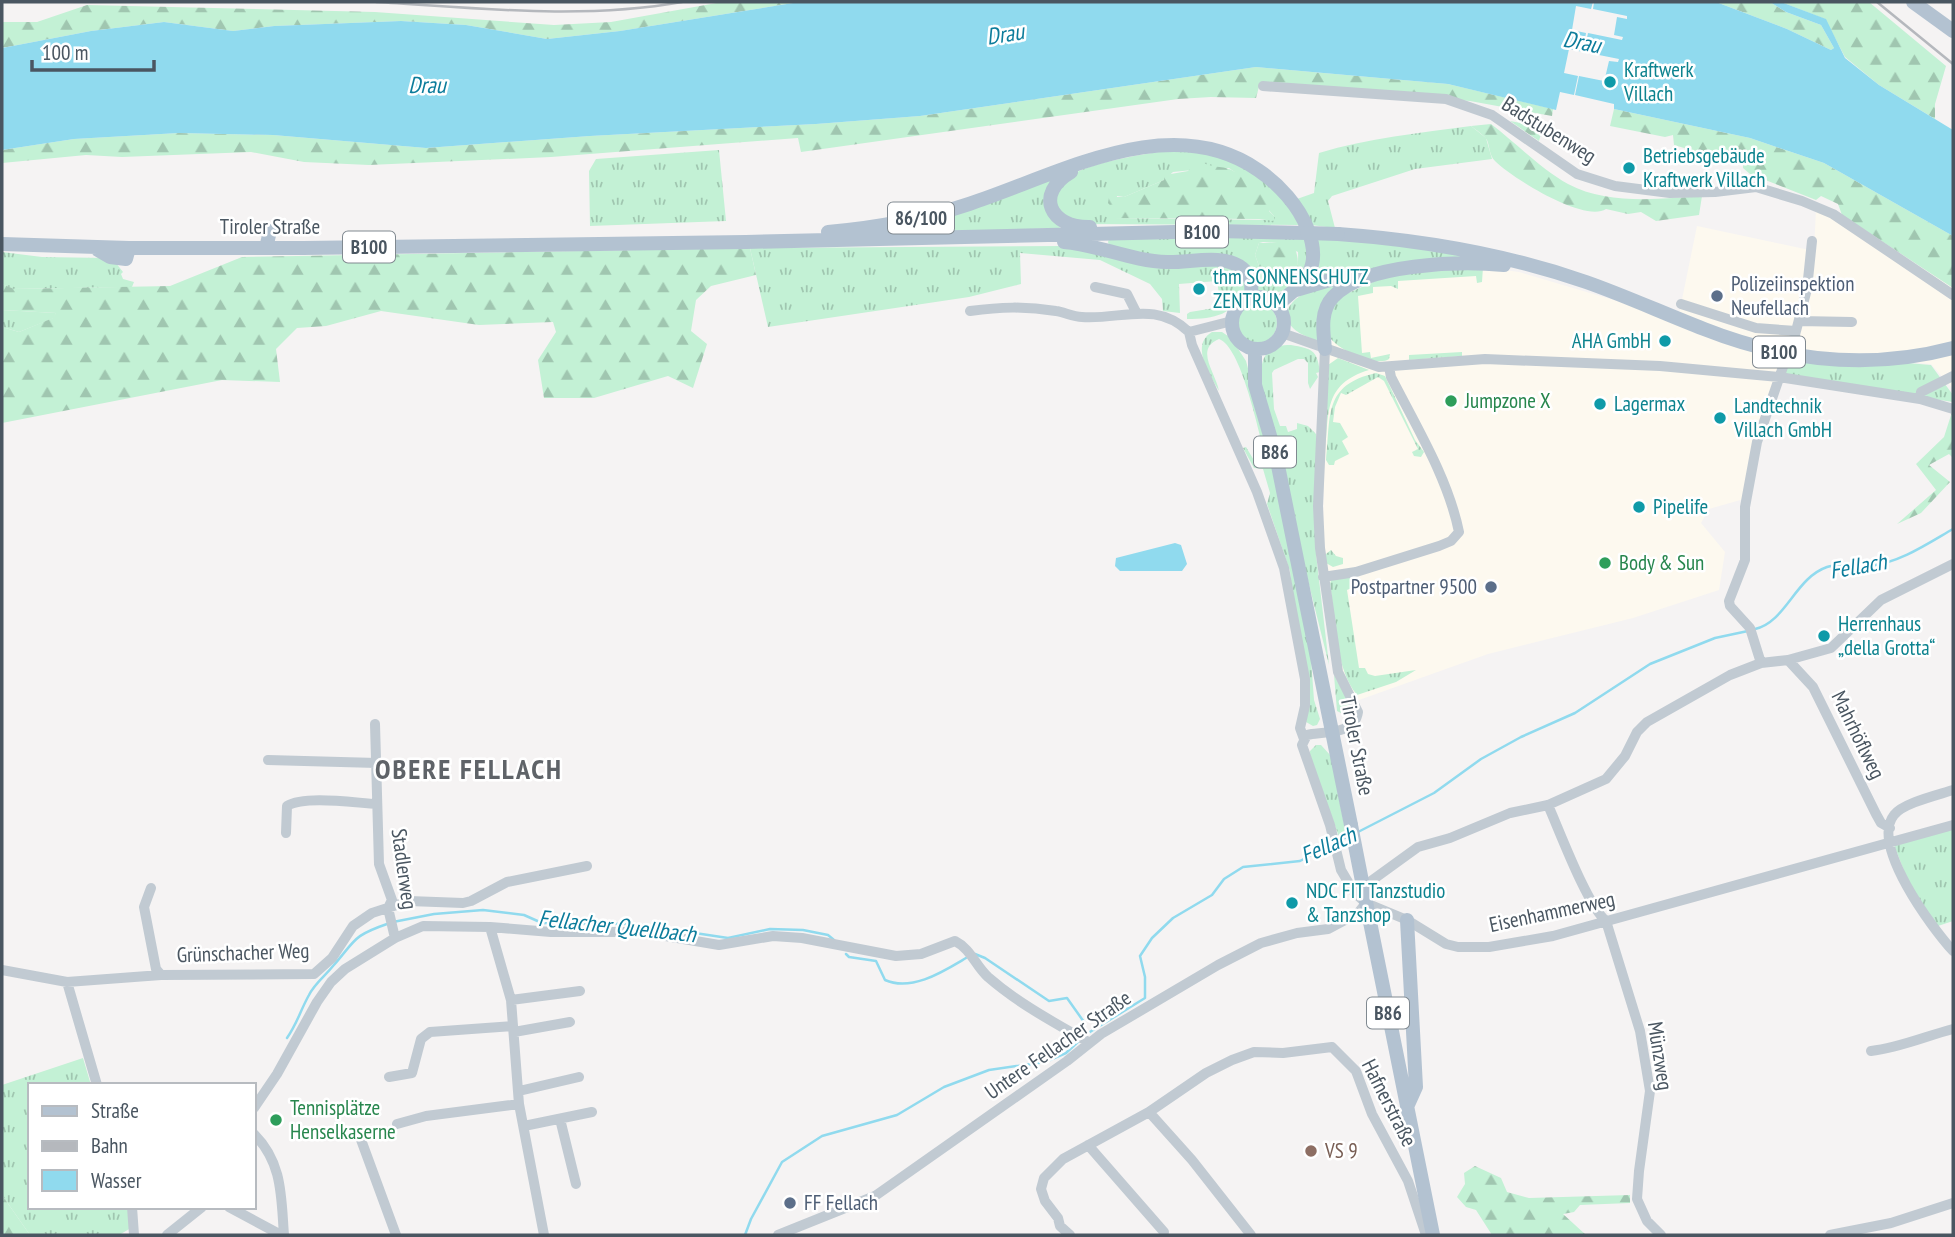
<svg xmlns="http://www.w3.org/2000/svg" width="1955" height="1237" font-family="'PT Sans Narrow',sans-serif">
<defs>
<pattern id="grass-tufts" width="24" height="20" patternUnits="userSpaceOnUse" patternTransform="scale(1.75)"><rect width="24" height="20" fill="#c3f1d5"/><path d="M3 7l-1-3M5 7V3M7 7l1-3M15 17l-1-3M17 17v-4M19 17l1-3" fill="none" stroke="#a0c6b0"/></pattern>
<pattern id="forest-firs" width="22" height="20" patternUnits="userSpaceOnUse" patternTransform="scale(1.75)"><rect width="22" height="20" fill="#c3f1d5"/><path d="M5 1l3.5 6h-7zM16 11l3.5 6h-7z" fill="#a0c6b0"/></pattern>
</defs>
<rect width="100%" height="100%" fill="#f5f3f3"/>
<path fill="#fdf9ef" d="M1816,208L1881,242L1953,288V389L1931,364L1786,351L1744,499L1709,509L1701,523L1725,552L1719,590L1633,618L1488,654L1359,700L1349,689L1342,674L1323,535L1326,366L1343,301L1365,284L1483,267L1519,272L1678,319L1697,226L1814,251Z"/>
<path fill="url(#grass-tufts)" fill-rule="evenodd" d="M1471,126L1486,138L1492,159L1415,169L1332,196L1328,201L1335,228L1311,225L1297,199L1314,193L1319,153C1368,138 1420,133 1471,126Z
M1179,149C1193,152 1208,154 1222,157C1254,166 1284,195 1299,225L1078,224L1067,220L1055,205C1056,200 1055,192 1057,188C1068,163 1153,153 1179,149ZM1212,168H1229L1236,173L1274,216V220L1115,218L1117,196L1124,197L1164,180L1173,172Z
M719,150L726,221L590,226L589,171L596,159Z
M1051,178L1060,228L878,234V230Z
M1237,236L1306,239C1314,276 1292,297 1256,293L1245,266L1171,260L1109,245L1108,242L1109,239ZM1263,242L1277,243L1298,252C1299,273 1294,282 1272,285L1269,277L1262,274L1255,255L1259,243Z
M1317,239L1368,240L1479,257L1309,283Z
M1066,246L1222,262L1238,270L1247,288C1233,315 1215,319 1187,319V314L1190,312L1221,307L1217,281L1179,284L1180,313L1163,311L1162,299L1150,284L1100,260L1020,253L1021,284L969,297L768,327L750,248Z
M2,252L42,257L106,258L116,263L123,272L121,274L123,279L134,282L132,287L13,289L2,284Z
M1483,267L1482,282L1477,283L1476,276L1398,281V289L1391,286L1373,287V293L1358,296L1362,353L1370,352L1371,358L1390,354L1389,359C1376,368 1327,347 1326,329C1326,320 1334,306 1337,298L1389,275Z
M1355,279L1332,294L1322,343C1307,336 1290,333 1286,315C1292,288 1333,285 1355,279Z
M1237 323a20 20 0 1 1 40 0a20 20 0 1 1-40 0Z
M2,310L56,313L54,318L19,332L2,327Z
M1212,332H1222L1231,338L1246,361L1270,450L1311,659L1314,700L1320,719L1317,725L1313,726L1306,722L1290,571L1267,504L1270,493L1263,469L1254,468L1243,448L1246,447L1255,462L1261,460L1259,454L1264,451C1257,426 1241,347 1219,339C1194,349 1216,373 1219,391C1209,374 1190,345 1212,332Z
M1291,345C1312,349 1317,349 1320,372L1316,373L1318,377L1310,389L1308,383V363L1304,359H1298L1274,370L1272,373L1274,409L1280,426H1286L1288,432L1297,429V423L1308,426L1316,434V554L1329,665L1261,391C1261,366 1258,345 1291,345Z
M1462,352V356L1409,360V355Z
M1790,353L1931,365L1953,395V402L1782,376Z
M1338,358L1369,370C1323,384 1329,413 1325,455L1328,365Z
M1376,373L1385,376L1415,440L1424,452L1421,457L1414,456L1412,452L1418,449L1384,381L1378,377L1346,395L1341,393L1335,407L1333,422L1340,423L1348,437L1342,441L1349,454L1335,461L1334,465H1329L1326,460C1331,415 1323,385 1376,373Z
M1331,550L1336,556L1343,558V564L1333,567L1326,563V554Z
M1352,577L1354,587L1347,590L1359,668H1365L1368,674L1375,676L1416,670L1396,682L1357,695C1335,669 1335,617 1330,584L1331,580Z
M1334,675L1350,705V714L1347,716L1337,711Z
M1316,745H1321L1331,756L1346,835L1339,837L1310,755V751Z
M1953,828V921L1935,927L1915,899L1894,845Z
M83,1058L91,1085H30V1207H129L131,1228L119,1235H30L2,1195V1085Z"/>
<path fill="url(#forest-firs)" d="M722,2H799L620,31L547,39L466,25L401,21L274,26L233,31L164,22L91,31L2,48V22H37L87,5L375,12L554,25L611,22Z
M1716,2H1770L1786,12L1821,25L1834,48L1831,50L1787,29Z
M1781,2H1869L1946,66L1935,104V119L1879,85L1845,57L1825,19Z
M1256,67L1448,84L1553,109L1552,116L1470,101L1260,83L1256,98L1211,97L1178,99L801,152L798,138L551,157L369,165L304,162L251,152L122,157L86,155L2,163V150L74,139L179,133L273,135L426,148L590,136L816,124L920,116Z
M1614,109L1750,138L1824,163L1953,236V288L1842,215L1838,204L1821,196L1816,200L1750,174L1743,168V160L1715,152L1711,156L1674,145L1673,135L1665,137L1610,126Z
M1510,121L1543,127L1539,141Z
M1491,124C1516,143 1541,169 1568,184C1607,205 1659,199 1702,196L1699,215L1656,221L1641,212L1628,214L1606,209C1584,223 1512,178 1495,161C1489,155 1490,147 1487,140C1484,135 1476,130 1471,126Z
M1202,162C1214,169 1225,165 1235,172L1241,168L1251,174L1270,199L1269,211L1274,216V221L1259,219L1114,218L1115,211L1108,203L1109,197H1124L1164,180L1165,175L1188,171L1192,166Z
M1291,240C1304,264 1299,281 1272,285L1269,277L1262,274L1255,255L1259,243H1277Z
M750,248L756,275L711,286L696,300L691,331L707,344L693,388L668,376L594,398H544L538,360L556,332L553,322L479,325L381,311L326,326L297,328L276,349L280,382L222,380L2,423V327L19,332L53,318L56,313L2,310V284L14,289L170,286L242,257Z
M1952,412L1953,458L1949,454L1929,465L1950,482L1921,513L1897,524L1936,490L1916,464L1944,437Z
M1475,1166L1501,1178L1507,1192L1529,1198L1630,1195V1203L1580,1205L1574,1212L1563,1214L1586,1235H1492L1476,1210L1466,1207L1457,1197L1465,1184L1464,1173Z
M2,1195L30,1235H2Z"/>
<path fill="#90daee" d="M799,2H1593L1591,9L1576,6L1572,30L1586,33L1583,52L1569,49L1564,73L1578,76L1574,95L1560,92L1556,110L1448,84L1256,67L920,116L816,124L590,136L426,148L273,135L179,133L74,139L2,150V48L91,31L164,22L233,31L274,26L401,21L466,25L547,39L620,31Z
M1594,2H1716L1787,29L1831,50L1834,48L1821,25L1786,12L1770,2H1781L1826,19L1845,58L1879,85L1953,130V236L1824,163L1750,138L1614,109V104L1575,95L1579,76L1614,83V80L1605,78L1609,61L1618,62L1619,59L1584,52L1588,33L1622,40L1623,37L1614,35L1617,17L1627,19V16L1593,9Z
M1175,543L1181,545L1187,564L1182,571H1120L1115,566L1116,558Z"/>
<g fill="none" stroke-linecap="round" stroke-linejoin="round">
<path stroke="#90daee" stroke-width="2.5" d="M1755,629C1786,622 1795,578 1827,567C1839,563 1856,567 1870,566C1901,562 1927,544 1953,529
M1358,832L1434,793L1481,759L1521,737L1575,713L1650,664L1715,638L1748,631
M1336,842L1349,836
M393,922L434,914L483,910L524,915L542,923L635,924L728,938L770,929L803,930L828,935L834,940
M846,954L849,957L876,961L885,980C912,992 944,971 966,958
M975,954L985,958L1049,1001L1067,998L1084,1022
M1085,1035L1145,998V977L1140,956L1152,938L1173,918L1212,895L1224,879L1243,867L1300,861L1330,845
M287,1038C298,1022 300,1011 309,995C314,984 326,975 333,966C356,940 352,936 387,924
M745,1235L751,1219L782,1162L822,1136L897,1115L944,1087L989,1070L1045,1062L1066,1053L1080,1040"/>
<path stroke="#c1cad2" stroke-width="10" d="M1263,86L1446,99L1492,115L1577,174L1615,186L1670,193L1715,192L1756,187L1802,201L1833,214L1953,295
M1095,287L1127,294L1136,312
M1681,304L1756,328L1796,331L1792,346
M970,311C1000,307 1025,306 1056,311C1064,312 1073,317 1082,317C1121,320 1156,300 1189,332
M1232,321L1189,332L1192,345L1257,492L1284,568L1305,679V706L1300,728L1304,739
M1799,321L1852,322
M1796,331L1807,289L1812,241
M1282,333L1379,367L1485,359L1660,366L1779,377L1920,399L1953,409
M1325,349L1318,506L1320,548L1338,672L1358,712C1355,733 1329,732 1312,734L1307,735L1302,745L1330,825L1341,870L1354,892L1366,903L1407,920L1446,944L1458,947H1489L1553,936L1953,825
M1920,399L1921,392L1953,376
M1323,577L1356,572L1439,546L1451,541L1459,532C1448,478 1416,426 1391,377L1389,367
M1788,660L1813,687L1876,814L1881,823L1890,828
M1761,663L1750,628L1730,606L1729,601L1745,560V507L1757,442L1785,361
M375,724L379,864L392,900L388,908L395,938
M268,760L377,763
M1953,790C1938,795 1903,803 1894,815C1870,845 1932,928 1953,951
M1548,805C1560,832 1587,905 1606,921
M286,833L287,806C305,795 355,803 377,804
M151,888L144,907L156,969L161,975
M1360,889L1418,847L1450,838L1510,813L1548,805L1606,779L1625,756L1637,732L1647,722L1730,675L1761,663L1788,660L1831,648L1881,600L1953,564
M1606,921L1640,1031L1650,1091L1639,1171L1637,1199L1647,1221L1661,1235
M490,927L511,1000L519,1104L544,1235
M2,970L67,982L161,975L314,974L332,958L353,926L372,913L409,901L463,903L471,901L507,882L587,866
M67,982L97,1085
M511,1000L580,991
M514,1032L570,1022
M1871,1051C1899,1048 1926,1036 1953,1029
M389,1077L412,1073L421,1039L430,1032L513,1026
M519,1091L579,1077
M254,1108L277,1074L317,1002L331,982L345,969L395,938L423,926L490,927L551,932H642L719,945L773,936L802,938L896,956L921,954L955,941C971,949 975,965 988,977C1019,1004 1055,1023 1090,1043
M1149,1112L1192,1160L1251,1235
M560,1119L576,1184
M397,1124L426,1116L519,1104
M524,1126L592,1112
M254,1134C283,1163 281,1197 284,1235
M360,1137L396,1235
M1088,1145L1164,1232
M132,1207L134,1235
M229,1207L281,1235
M167,1235L202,1207
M778,1235L875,1196L1067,1061L1101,1034L1218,965L1261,943L1297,933L1328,929L1358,913L1366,903
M1070,1235L1060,1226L1058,1218L1045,1201L1041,1189L1044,1178L1063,1159L1149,1112L1206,1073L1232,1060L1254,1052L1283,1053L1332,1047L1356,1071L1372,1114L1408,1181L1426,1235
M1830,1235L1891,1223L1953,1203"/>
<path stroke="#b3c2d1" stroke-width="14" d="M1913,2L1953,31
M1071,172C1034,194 1050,228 1090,227
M828,232C876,228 924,219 969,204C1058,175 1170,109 1258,170C1279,184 1299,206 1308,230C1323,270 1304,282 1277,305
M1338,234C1423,240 1505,254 1586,282C1626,296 1665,314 1704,329C1785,361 1870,370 1953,348
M1064,242C1099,245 1132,261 1167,262C1190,263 1222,253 1242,268C1252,276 1252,286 1251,298
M2,244L129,248H303L746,242L1217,231L1307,233
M266,248L270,231
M98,250L110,257L126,259L129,248
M1296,290L1330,280L1360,276
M1232 323a26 26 0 1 1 52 0a26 26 0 1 1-52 0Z
M1255,349V385L1276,456L1351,825
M1325,349C1323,331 1320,311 1333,297C1364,263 1461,261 1504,265
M1369,917L1433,1235
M1407,920L1416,1087L1407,1107"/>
<path stroke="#b5b8bd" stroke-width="2.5" d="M376,2C478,8 581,20 682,2
M1877,2L1953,64"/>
<path stroke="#b3c2d1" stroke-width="14" d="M1307,233L1338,234
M1351,825L1369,917"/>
</g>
<g fill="#0f9aa8" stroke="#fff" stroke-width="2.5">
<circle cx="1610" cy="82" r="7"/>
<circle cx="1629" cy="168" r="7"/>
<circle cx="1199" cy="289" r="7"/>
<circle cx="1665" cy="341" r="7"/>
<circle cx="1600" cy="404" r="7"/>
<circle cx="1720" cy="418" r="7"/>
<circle cx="1639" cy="507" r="7"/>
<circle cx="1824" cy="636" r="7"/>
<circle cx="1292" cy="903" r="7"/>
</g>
<g fill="#5c6f8a" stroke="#fff" stroke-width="2.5">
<circle cx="1717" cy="296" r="7"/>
<circle cx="1491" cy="587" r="7"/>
<circle cx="790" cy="1203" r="7"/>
</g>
<g fill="#2e9e5b" stroke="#fff" stroke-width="2.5">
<circle cx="1451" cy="401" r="7"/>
<circle cx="1605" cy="563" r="7"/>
<circle cx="276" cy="1120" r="7"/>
</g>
<circle fill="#8d6e63" stroke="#fff" stroke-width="2.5" cx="1311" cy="1151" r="7"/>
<g text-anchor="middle" stroke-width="5" stroke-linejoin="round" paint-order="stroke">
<g fill="#fff" stroke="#808990" stroke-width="2">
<rect x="888" y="202.5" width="66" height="31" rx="5"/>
<rect x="1176" y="216.5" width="52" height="31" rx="5"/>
<rect x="343" y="231.5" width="52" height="31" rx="5"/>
<rect x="1753" y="336.5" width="52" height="31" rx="5"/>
<rect x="1254" y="436.5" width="42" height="31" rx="5"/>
<rect x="1367" y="997.5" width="42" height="31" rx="5"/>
</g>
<g font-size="19" font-weight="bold" fill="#4a5661">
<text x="921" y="225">86/100</text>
<text x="1202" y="239">B100</text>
<text x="369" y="254">B100</text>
<text x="1779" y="359">B100</text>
<text x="1275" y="459">B86</text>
<text x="1388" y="1020">B86</text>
</g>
<g font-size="21" fill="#0d838f" stroke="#fff" text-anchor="start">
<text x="1624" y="77">Kraftwerk<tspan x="1624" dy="24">Villach</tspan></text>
<text x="1643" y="163">Betriebsgebäude<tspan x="1643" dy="24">Kraftwerk Villach</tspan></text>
<text x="1213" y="284">thm SONNENSCHUTZ<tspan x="1213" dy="24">ZENTRUM</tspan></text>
<text x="1651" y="348" text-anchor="end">AHA GmbH</text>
<text x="1614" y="411">Lagermax</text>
<text x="1734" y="413">Landtechnik<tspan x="1734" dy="24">Villach GmbH</tspan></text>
<text x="1653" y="514">Pipelife</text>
<text x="1838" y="631">Herrenhaus<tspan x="1838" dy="24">„della Grotta“</tspan></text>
<text x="1306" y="898">NDC FIT Tanzstudio<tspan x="1306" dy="24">&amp; Tanzshop</tspan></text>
</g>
<g font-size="21" fill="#4a5661" stroke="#fff">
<text transform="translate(1549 130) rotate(32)" y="7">Badstubenweg</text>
<text x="270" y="234">Tiroler Straße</text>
<text transform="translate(1858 735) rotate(64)" y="7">Mahrhöflweg</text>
<text transform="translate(1357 746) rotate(79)" y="7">Tiroler Straße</text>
<text transform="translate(404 869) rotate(82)" y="7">Stadlerweg</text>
<text transform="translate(1552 912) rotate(-12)" y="7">Eisenhammerweg</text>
<text transform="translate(243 953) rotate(-2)" y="7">Grünschacher Weg</text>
<text transform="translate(1058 1045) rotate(-35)" y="7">Untere Fellacher Straße</text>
<text transform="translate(1660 1056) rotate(81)" y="7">Münzweg</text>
<text transform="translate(1389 1103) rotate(63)" y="7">Hafnerstraße</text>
</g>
<g font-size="21" fill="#4e5e75" stroke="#fff" text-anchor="start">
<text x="1731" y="291">Polizeiinspektion<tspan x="1731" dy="24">Neufellach</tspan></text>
<text x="1477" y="594" text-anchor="end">Postpartner 9500</text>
<text x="804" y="1210">FF Fellach</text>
</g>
<g font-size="21" fill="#27864d" stroke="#fff" text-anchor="start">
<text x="1465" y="408">Jumpzone X</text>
<text x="1619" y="570">Body &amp; Sun</text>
<text x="290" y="1115">Tennisplätze<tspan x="290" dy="24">Henselkaserne</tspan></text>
</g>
<g font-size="21" fill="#785e54" stroke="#fff" text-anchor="start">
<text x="1325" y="1158">VS 9</text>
</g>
<g font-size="23" font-style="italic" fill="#0c7c9b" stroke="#fff">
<text transform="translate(1005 34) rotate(-9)" y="8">Drau</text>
<text transform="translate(1582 42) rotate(11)" y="8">Drau</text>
<text x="427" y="93">Drau</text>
<text transform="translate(1858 566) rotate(-10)" y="8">Fellach</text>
<text transform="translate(1328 845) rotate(-24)" y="8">Fellach</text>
<text transform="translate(617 926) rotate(6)" y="8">Fellacher Quellbach</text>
</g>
<g font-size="28" font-weight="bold" letter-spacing="2" fill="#5f6368" stroke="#fff">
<text x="469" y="779">OBERE FELLACH</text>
</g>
</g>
<rect width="1955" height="1237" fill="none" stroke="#4a5661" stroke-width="7"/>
<rect x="28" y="1083" width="228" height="126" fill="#ffffff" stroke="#b7bbc0" stroke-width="2"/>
<rect x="42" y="1106" width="35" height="10" fill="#b3c2d1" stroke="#b7bbc0" stroke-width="2"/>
<text x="91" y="1118" font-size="21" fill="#4a5661">Straße</text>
<rect x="42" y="1141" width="35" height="10" fill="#b5b8bd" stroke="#b7bbc0" stroke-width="2"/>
<text x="91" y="1153" font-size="21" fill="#4a5661">Bahn</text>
<rect x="42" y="1170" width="35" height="21" fill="#90daee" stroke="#b7bbc0" stroke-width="2"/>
<text x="91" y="1188" font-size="21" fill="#4a5661">Wasser</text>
<path d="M32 60v10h122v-10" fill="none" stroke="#4a5661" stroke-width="3.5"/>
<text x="42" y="60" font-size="21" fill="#4a5661" stroke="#ffffff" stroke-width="5" paint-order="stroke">100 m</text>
</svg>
